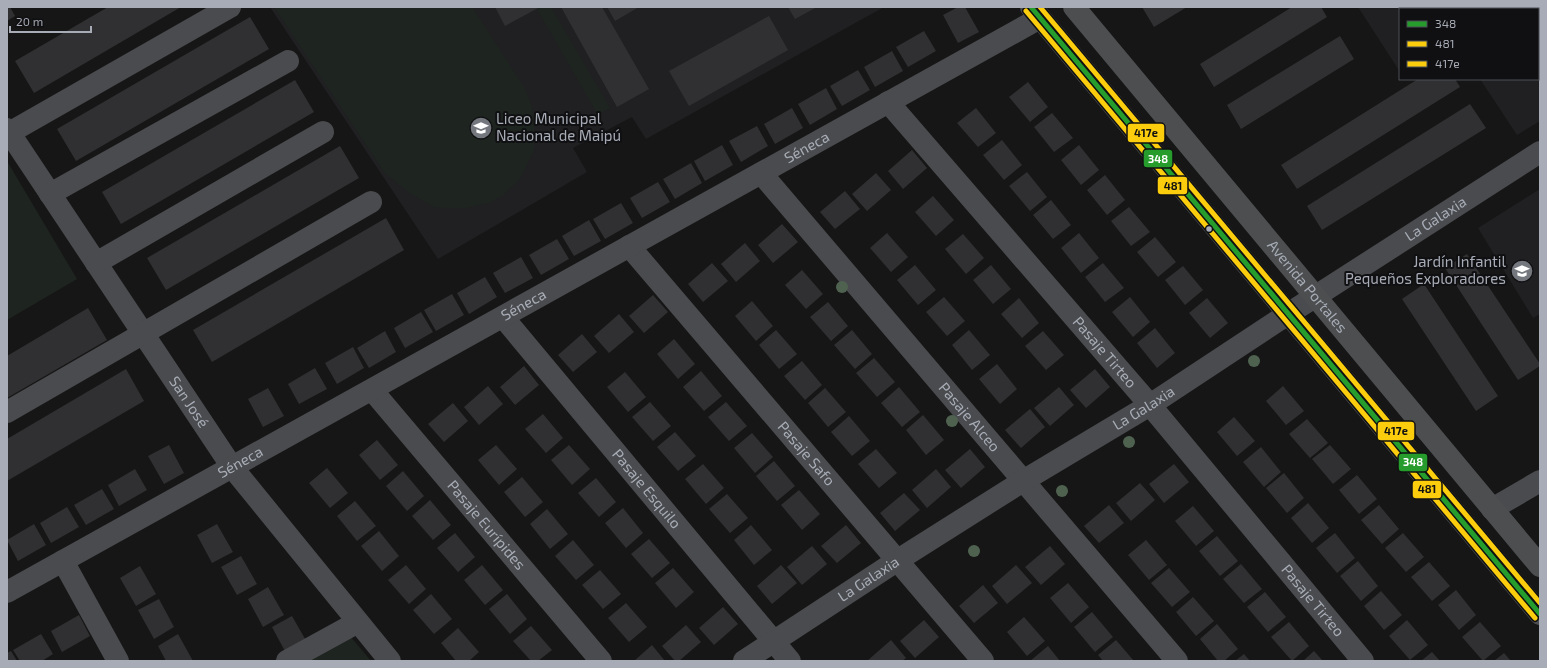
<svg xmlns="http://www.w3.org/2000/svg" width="1547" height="668" font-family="'Exo 2',sans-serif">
<rect width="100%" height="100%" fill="#161616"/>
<path fill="#202022" d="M270,7H884L646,139L632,117L573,148L587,172L438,259Z
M1358,7H1540V121L1517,135L1480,79H1538V9H1400V72Z
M1540,189V314L1533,318L1478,228Z"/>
<path fill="#1e241f" d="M274,7H472L524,87L531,104L534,120V150L520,179L502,196L489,203L466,208H450L434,207L411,194L385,173Z
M540,7H551L610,108L598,115L537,9Z
M7,161L77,279L7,320Z
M350,636L371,661H306Z"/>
<path fill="#303032" d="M7,7H10L15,16L7,21Z
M108,7H181L34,93L15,61Z
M495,7H540L505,26Z
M561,7H602L649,89L617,107Z
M607,7H639L615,21Z
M788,7H817L795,19Z
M958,7H965L979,32L958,43L943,15Z
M1142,7H1187L1154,27Z
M1292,7H1321L1327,17L1214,87L1200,64Z
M769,16L788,50L689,106L669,71Z
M250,17L269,49L76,161L57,129Z
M924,31L936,51L908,67L896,47Z
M1340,36L1354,59L1241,129L1227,105Z
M892,51L903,71L875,87L864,67Z
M858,70L870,90L842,106L830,86Z
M1418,79H1455L1460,87L1297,189L1281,165Z
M295,80L314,112L121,224L102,192Z
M1028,82L1048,107L1030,122L1009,97Z
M826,88L837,109L810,125L798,104Z
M1470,104L1486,128L1322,230L1307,206Z
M792,108L803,128L775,144L764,124Z
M976,108L996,133L978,147L957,123Z
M1052,113L1073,138L1054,152L1034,127Z
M757,126L768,146L741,162L729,141Z
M1002,140L1022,165L1004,180L983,155Z
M722,145L733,165L705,181L694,161Z
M1079,145L1099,170L1081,185L1061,160Z
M340,146L359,178L166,290L147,258Z
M912,150L927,168L903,189L888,171Z
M691,163L702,183L675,199L663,179Z
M1027,172L1047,197L1030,211L1009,186Z
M876,173L891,190L867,211L852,194Z
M1105,175L1125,200L1107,215L1087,190Z
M658,182L670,202L642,218L630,198Z
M845,191L860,209L835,229L820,212Z
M933,196L954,220L936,236L915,212Z
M1051,200L1071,225L1053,239L1033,215Z
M621,203L633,223L605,239L593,219Z
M1129,207L1150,232L1131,246L1111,221Z
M386,218L404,250L212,362L193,330Z
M589,220L601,241L574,256L562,236Z
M782,224L798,242L773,263L758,245Z
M887,233L908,257L891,272L870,248Z
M1079,233L1099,258L1081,273L1061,248Z
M963,234L984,258L966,274L945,249Z
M1155,237L1176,262L1158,277L1137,252Z
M557,239L569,259L541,275L529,255Z
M745,243L760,261L736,282L721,264Z
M1467,254L1540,364V366L1518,380L1445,268Z
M521,257L533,278L505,293L493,273Z
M712,263L728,281L703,302L688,284Z
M1103,263L1124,288L1105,302L1085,277Z
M915,265L936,290L918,305L897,280Z
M991,265L1011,289L993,304L973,280Z
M1183,266L1203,290L1185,305L1165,280Z
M802,270L823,294L806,309L785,285Z
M485,277L497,297L469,314L457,293Z
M1424,284L1498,396L1476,411L1402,299Z
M452,294L464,315L436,331L424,310Z
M653,295L668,312L644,333L629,316Z
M944,297L965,321L947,336L926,312Z
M1130,297L1150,322L1133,337L1112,312Z
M1019,298L1039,323L1022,338L1001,314Z
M1207,298L1228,323L1210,338L1189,313Z
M752,301L773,326L756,341L735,316Z
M828,302L848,326L831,341L810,317Z
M88,308L107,340L7,398V356Z
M421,312L433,332L405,348L394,328Z
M619,314L634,332L609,353L594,336Z
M1155,328L1175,353L1157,368L1137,343Z
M776,330L797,354L779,369L759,345Z
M852,330L872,354L855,369L834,345Z
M969,330L990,355L972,370L952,345Z
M385,331L396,352L369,368L357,348Z
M1043,331L1064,355L1046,370L1025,346Z
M582,334L597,352L573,372L558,355Z
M674,339L695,364L678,379L657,354Z
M353,347L364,368L337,384L325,363Z
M874,358L895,382L877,397L856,373Z
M802,361L822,385L805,400L784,376Z
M997,364L1017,389L1000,404L979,379Z
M524,366L539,385L515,405L500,387Z
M315,368L327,389L299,404L288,384Z
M126,369L144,401L7,481V439Z
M1095,369L1110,387L1086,408L1070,390Z
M701,371L722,396L704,411L683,387Z
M625,372L646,397L628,412L607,387Z
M488,386L503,404L479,425L464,407Z
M1283,386L1304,411L1286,425L1266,401Z
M899,387L920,412L902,427L881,403Z
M1059,387L1074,405L1050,426L1034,408Z
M268,388L284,416L263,427L248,399Z
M825,388L846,412L828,427L808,403Z
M650,402L671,426L653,441L632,417Z
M726,402L747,426L729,441L708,417Z
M453,403L468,421L444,442L428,424Z
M1030,409L1045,427L1021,448L1005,430Z
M543,414L563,438L546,453L525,429Z
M923,415L944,440L926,455L906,430Z
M849,416L870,441L852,456L831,432Z
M1234,417L1255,441L1237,456L1217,432Z
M1307,419L1328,443L1310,458L1289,434Z
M675,432L696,456L678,471L657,447Z
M752,433L773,457L755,473L734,448Z
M377,440L398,465L380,480L359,455Z
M169,445L184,473L164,484L148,456Z
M496,445L517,469L499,485L478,460Z
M569,445L590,469L572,485L551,460Z
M1330,445L1351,469L1333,484L1312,459Z
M1261,447L1281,472L1264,487L1243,462Z
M876,449L897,473L879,488L858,464Z
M970,449L985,467L961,488L945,470Z
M774,461L795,486L777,501L756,476Z
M703,464L724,488L706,504L685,479Z
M1174,464L1189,482L1164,503L1149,484Z
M327,468L348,493L330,508L309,483Z
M135,469L147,490L119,506L108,485Z
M936,469L951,487L927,508L912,490Z
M403,471L424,496L407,511L386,486Z
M1284,473L1304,498L1287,513L1266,488Z
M1357,475L1377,499L1359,514L1339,490Z
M522,477L543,502L525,517L504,492Z
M596,478L616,502L599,517L578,493Z
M1140,483L1155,500L1131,521L1116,503Z
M102,489L114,509L86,525L74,505Z
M799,490L820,514L802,530L781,505Z
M904,493L920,510L895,531L880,513Z
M727,494L748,518L730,533L709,509Z
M430,500L451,525L433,540L412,516Z
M355,501L376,526L357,541L337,516Z
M1308,503L1329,528L1312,543L1291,518Z
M1109,505L1124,523L1099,543L1084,526Z
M1379,505L1399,529L1382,544L1361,520Z
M1193,506L1214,531L1196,546L1175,521Z
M67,507L79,527L51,543L40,523Z
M623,508L643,533L626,548L605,523Z
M547,509L568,534L550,549L530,524Z
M34,524L46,545L18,561L7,540Z
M217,524L233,552L212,563L197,535Z
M751,525L772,550L754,565L734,540Z
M846,525L861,543L837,563L821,546Z
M379,531L399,556L382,571L361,546Z
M455,533L475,557L458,572L437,548Z
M1335,533L1355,558L1337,573L1316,548Z
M1403,533L1424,557L1406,572L1385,548Z
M1217,536L1238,561L1220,576L1199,551Z
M649,539L670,563L652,578L631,554Z
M573,540L594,565L576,580L555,556Z
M1146,540L1167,565L1149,580L1128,555Z
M812,546L827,564L802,585L787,567Z
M1050,546L1065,564L1041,585L1025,567Z
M241,556L257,584L237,595L221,567Z
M1358,561L1378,586L1361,601L1340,576Z
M1429,562L1450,586L1432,601L1411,577Z
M1241,564L1262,589L1244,603L1223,579Z
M406,565L426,589L409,604L388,580Z
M482,565L503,590L485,605L464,580Z
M781,565L797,583L772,604L757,586Z
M1016,565L1032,583L1007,604L992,586Z
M140,566L156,594L136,606L120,578Z
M673,568L694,592L676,608L655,583Z
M1169,568L1190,592L1172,607L1151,583Z
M600,570L621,594L603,609L582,585Z
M1068,583L1089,607L1071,623L1050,598Z
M983,585L998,603L974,623L959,606Z
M268,587L284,615L263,627L248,599Z
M1456,590L1476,615L1459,630L1438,605Z
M1381,591L1402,615L1384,630L1364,606Z
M1265,592L1286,617L1268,632L1247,607Z
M431,594L452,619L434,634L413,610Z
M507,594L527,619L510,634L489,609Z
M1193,597L1214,621L1196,636L1176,612Z
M159,599L174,627L154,639L138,610Z
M626,603L647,627L629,642L608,618Z
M723,607L738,624L714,645L699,628Z
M1092,612L1113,637L1095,652L1074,627Z
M79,615L90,636L62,652L51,631Z
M292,616L308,644L287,655L272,627Z
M1024,617L1045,641L1027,656L1007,632Z
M924,620L939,637L915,658L900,641Z
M1407,620L1428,645L1410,660L1389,636Z
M1289,622L1309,646L1292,661L1271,637Z
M1480,622L1501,646L1483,661L1462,637Z
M1217,624L1238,649L1224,661H1218L1200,639Z
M686,625L701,642L679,661H675L662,646Z
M531,626L552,650L538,661H531L513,641Z
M458,628L479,652L469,661H456L441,643Z
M41,634L53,654L42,661H20L13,650Z
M178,634L193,661H166L158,646Z
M891,640L906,658L902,661H867Z
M1116,640L1134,661H1103L1098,655Z
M652,645L665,661H634Z
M1048,646L1060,661H1030Z
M11,651L17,661H7V653Z
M1314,651L1323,661H1303Z
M1432,652L1440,661H1421Z
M1504,653L1511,661H1494Z
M1244,654L1250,661H1235Z"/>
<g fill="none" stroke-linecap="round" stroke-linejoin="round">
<g stroke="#4a4b4e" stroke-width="22">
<path id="s1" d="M888,102L1150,405L1363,661"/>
<path id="s2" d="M7,129L232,467L390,661"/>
<path d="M9,133L230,7"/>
<path id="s3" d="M761,173L1177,661"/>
<path d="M50,194L288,61"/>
<path id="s4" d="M629,246L983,661"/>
<path d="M96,263L323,132"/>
<path id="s5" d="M503,317L790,661"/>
<path id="s6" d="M372,390L601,661"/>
<path d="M7,412L371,202"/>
<path d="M1492,509L1540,481"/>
<path d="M63,561L118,661"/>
<path id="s7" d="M7,592L1040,18"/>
<path d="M287,661L358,622"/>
<path id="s8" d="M744,661L898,560L1023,481L1150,405L1288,314L1540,152"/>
</g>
<g stroke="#4c4e50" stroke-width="22">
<path d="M1031,7L1540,614"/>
<path id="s9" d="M1074,7L1540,566"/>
</g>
<g stroke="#101012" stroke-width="8">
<path id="bus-1" d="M1031,7L1540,614"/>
</g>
<g stroke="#101012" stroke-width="8">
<path id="bus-2" d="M1026,11L1535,618"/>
</g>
<g stroke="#101012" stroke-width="8">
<path id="bus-3" d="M1040,7L1540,603"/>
</g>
<use href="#bus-1" stroke="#269c2c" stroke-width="5"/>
<use href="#bus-2" stroke="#fccd0d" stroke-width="5"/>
<use href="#bus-3" stroke="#fccd0d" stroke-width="5"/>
</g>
<g fill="#4f6250">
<circle cx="842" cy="287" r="6"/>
<circle cx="1254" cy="361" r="6"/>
<circle cx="952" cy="421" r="6"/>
<circle cx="1129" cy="442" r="6"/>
<circle cx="1062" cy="491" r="6"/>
<circle cx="974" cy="551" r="6"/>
</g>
<defs>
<g id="school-disc" transform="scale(1.15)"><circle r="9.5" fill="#74787e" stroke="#101012"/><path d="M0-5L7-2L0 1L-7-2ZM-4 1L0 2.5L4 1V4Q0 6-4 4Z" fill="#fff"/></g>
</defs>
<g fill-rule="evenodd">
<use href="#school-disc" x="481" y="128"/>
<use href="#school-disc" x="1522" y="271"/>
</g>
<circle fill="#a7acb6" stroke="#101012" stroke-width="1.5" cx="1209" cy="229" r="3.5"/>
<g text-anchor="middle" stroke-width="4" stroke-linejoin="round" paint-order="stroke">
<g font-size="15" fill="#a7acb6" stroke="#101012" text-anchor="start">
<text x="496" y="124">Liceo Municipal<tspan x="496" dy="17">Nacional de Maipú</tspan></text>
<text x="1506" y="267" text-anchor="end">Jardín Infantil<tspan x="1506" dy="17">Pequeños Exploradores</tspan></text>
</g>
<g font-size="15" fill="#a7acb6" stroke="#101012">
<text dy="5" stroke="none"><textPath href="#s7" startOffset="915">Séneca</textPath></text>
<text dy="5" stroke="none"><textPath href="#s8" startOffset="821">La Galaxia</textPath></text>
<text dy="5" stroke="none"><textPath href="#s9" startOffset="364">Avenida Portales</textPath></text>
<text dy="5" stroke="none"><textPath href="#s7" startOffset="591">Séneca</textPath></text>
<text dy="5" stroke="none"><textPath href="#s1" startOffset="331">Pasaje Tirteo</textPath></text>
<text dy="5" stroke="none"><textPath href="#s2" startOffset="328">San José</textPath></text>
<text dy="5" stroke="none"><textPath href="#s8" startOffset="473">La Galaxia</textPath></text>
<text dy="5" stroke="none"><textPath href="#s3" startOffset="321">Pasaje Alceo</textPath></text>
<text dy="5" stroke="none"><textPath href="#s4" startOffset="273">Pasaje Safo</textPath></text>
<text dy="5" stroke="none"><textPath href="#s7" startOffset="267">Séneca</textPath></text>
<text dy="5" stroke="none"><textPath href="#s5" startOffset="224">Pasaje Esquilo</textPath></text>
<text dy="5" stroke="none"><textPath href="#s6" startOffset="177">Pasaje Eurípides</textPath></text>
<text dy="5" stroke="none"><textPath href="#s8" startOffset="149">La Galaxia</textPath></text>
<text dy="5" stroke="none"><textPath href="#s1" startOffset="655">Pasaje Tirteo</textPath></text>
</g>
</g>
<g stroke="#101012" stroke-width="1.5">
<rect x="1127" y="123" width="38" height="20" rx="4" fill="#fccd0d"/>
<rect x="1143" y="149" width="30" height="19" rx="4" fill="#269c2c"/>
<rect x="1157" y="176" width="31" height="19" rx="4" fill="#fccd0d"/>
<rect x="1377" y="421" width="38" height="20" rx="4" fill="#fccd0d"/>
<rect x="1398" y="453" width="30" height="19" rx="4" fill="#269c2c"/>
<rect x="1412" y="480" width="30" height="19" rx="4" fill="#fccd0d"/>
</g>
<g font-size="11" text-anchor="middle" font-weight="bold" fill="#fff">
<text x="1158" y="163">348</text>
<text x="1413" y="466">348</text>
</g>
<g font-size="11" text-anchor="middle" font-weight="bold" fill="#111">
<text x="1146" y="137">417e</text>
<text x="1173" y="190">481</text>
<text x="1396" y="435">417e</text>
<text x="1427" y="493">481</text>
</g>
<rect width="1547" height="668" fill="none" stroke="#a7acb6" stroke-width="16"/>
<rect x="1399" y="8" width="140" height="72" fill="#101012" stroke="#4c4e54"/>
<rect x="1407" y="21" width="20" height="6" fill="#269c2c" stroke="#4c4e54"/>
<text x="1435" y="28" font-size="12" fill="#a7acb6">348</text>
<rect x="1407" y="41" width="20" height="6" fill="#fccd0d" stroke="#4c4e54"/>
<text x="1435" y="48" font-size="12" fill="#a7acb6">481</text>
<rect x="1407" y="61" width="20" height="6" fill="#fccd0d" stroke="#4c4e54"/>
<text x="1435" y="68" font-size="12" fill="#a7acb6">417e</text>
<path d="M10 26v6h81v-6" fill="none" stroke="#a7acb6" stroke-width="2"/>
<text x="16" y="26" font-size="12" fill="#a7acb6" stroke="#101012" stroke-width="3" paint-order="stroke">20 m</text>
</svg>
